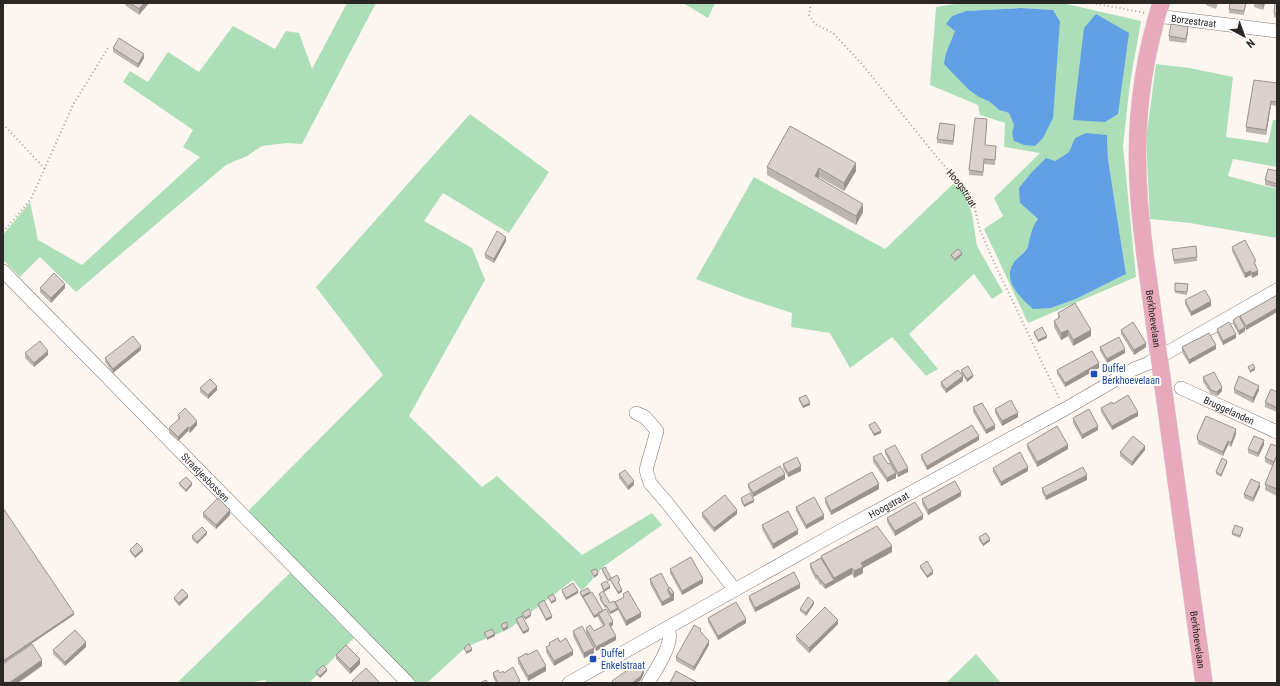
<svg xmlns="http://www.w3.org/2000/svg" width="1280" height="686" font-family="'Roboto Condensed',sans-serif">
<rect width="100%" height="100%" fill="#fdf5ef"/>
<path fill="#acdfb7" fill-rule="evenodd" d="M347,3H376L302,144L286,143L262,146L247,156L226,165L76,292L40,257L20,277L3,260V235L30,202L38,240L82,265L200,157L183,147L193,130L123,82L130,71L148,82L168,52L199,72L233,26L275,49L286,31L299,33L312,69Z
M683,3H715L708,18Z
M961,3H1062L1141,21L1130,83L1123,146L1136,277L1028,323L984,229L1003,216L994,198L1040,153L1004,147L1005,123L980,115L978,105L930,85L936,7ZM1021,8L1052,10L1060,20L1057,50L1012,133L1014,125L1009,113L999,110L990,102L979,97L946,53L955,31L947,24L952,16L966,11ZM1107,135L1108,159L1126,274L1076,299L1051,308L1012,265L1026,249L1038,219L1020,203L1055,161L1069,152L1075,138Z
M1156,64L1190,68L1233,77L1226,137L1268,143L1273,120H1277V167L1233,159L1228,176L1277,189V238L1190,223L1150,219L1146,140Z
M470,114L549,172L509,233L443,193L424,221L472,248L485,280L409,416L482,487L497,476L582,555L652,513L662,525L603,567L582,591L573,580L509,629L466,647L427,683H415L247,512L383,375L316,287Z
M754,177L885,249L953,184L963,191L972,214L977,246L1003,292L992,299L974,274L909,334L938,369L926,376L892,337L850,368L830,333L791,327L792,313L746,298L696,279Z
M290,573L354,638L309,683H267L265,680L246,683H177Z
M976,654L1001,683H946Z"/>
<path fill="#62a0e5" d="M1021,8L1053,10L1060,21L1053,118L1043,138L1035,146L1024,145L1014,141L1012,133L1014,125L1009,113L999,110L990,102L979,97L968,89L944,64L946,53L955,31L946,24L952,16L966,11Z
M1096,14L1129,33L1118,114L1105,122L1073,120L1084,28Z
M1086,133L1107,135L1108,159L1126,274L1076,299L1051,308L1033,309C1022,299 1002,281 1013,264C1016,258 1024,254 1027,248C1031,237 1031,228 1038,219L1020,203L1019,188L1032,172L1046,158L1055,161L1069,152L1075,138Z"/>
<g fill="none" stroke-linecap="round" stroke-linejoin="round">
<g stroke="#7c7570" stroke-width="14">
<g id="minor">
<path id="s2" d="M1157,16L1277,31"/>
<path id="s3" d="M3,271L408,683"/>
<path id="s4" d="M1181,388L1277,432"/>
<path d="M636,413L645,417L657,431L646,470L650,483L668,504L735,590"/>
<path id="s5" d="M569,683L829,537L1065,409L1134,369L1149,363L1277,290"/>
<path d="M648,683C656,669 675,643 668,628"/>
</g>
</g>
<g stroke="#d4d4d3" stroke-width="18">
<g id="major">
<path id="s6" d="M1161,3C1141,66 1134,131 1139,197C1140,216 1143,236 1145,255L1204,683"/>
</g>
</g>
<g stroke="#a6a09c" stroke-width="2" stroke-dasharray="1 3" stroke-linecap="butt">
<path id="s1" d="M811,3L809,15L815,24L833,33L861,63L940,161L962,185L974,205L980,230L992,258L1060,400"/>
<path d="M1092,3L1146,13"/>
<path d="M3,124L45,169"/>
<path d="M3,232L31,199L73,105L108,48"/>
</g>
<use href="#minor" stroke="#fff" stroke-width="13"/>
<use href="#major" stroke="#e8a9bc" stroke-width="17"/>
</g>
<path fill="#bbb4af" d="M125,3H149L139,15L125,5Z
M1206,3H1218L1216,9L1206,5Z
M1230,3H1246L1244,15L1229,13Z
M1254,3H1265L1263,10L1254,7Z
M1277,3V18L1274,17V13Z
M1188,31L1186,43L1169,41V36Z
M113,48L144,58L138,68L113,52Z
M1277,83V106L1271,105L1266,135L1246,132V127Z
M987,124L985,145L996,151L995,165L984,164L983,176L969,175V170Z
M790,126L856,171L844,191L819,177L818,178L863,212L856,225L767,175V167Z
M955,129L953,145L937,143V139Z
M1277,171V188L1265,185V180Z
M506,241L494,263L485,258V254Z
M1232,247L1256,265L1258,275L1252,278L1251,275L1245,278L1232,251Z
M1172,249L1197,257V261L1174,264Z
M951,255H962L955,261L951,257Z
M1175,283L1188,284L1187,295L1175,293Z
M40,288H65L51,303L40,292Z
M1277,295V312L1246,330L1245,328V331L1239,335L1233,324V320L1240,319V316Z
M1185,300L1211,306L1191,316L1185,304Z
M1058,313L1091,336L1073,346L1068,336L1061,340L1054,327V321L1058,319Z
M1217,329L1236,338L1223,345L1217,333Z
M1121,330L1146,347L1134,355L1121,334Z
M1034,332L1047,338L1038,342L1034,334Z
M1100,347L1125,353L1107,363L1100,351Z
M1182,347L1216,349L1189,364L1182,352Z
M141,350L113,373L105,362V358Z
M25,353L48,355L34,367L25,358Z
M1099,368L1065,387L1057,374V370Z
M961,370L973,377L967,382L961,373Z
M1203,377L1222,391L1217,396L1211,394L1203,382Z
M963,381L946,393L941,386V382Z
M200,388L217,390L208,399L200,392Z
M1234,389L1259,390L1253,403L1234,393Z
M1277,392V412L1265,407V402Z
M799,398L810,405L803,408L799,401Z
M973,407L995,429L986,434L973,412Z
M1101,408L1138,416L1112,430L1101,412Z
M995,409L1018,417L1002,426L995,413Z
M178,415L197,425L190,433L188,431L178,441L169,433V428L178,420Z
M1073,418L1098,430L1082,439L1073,423Z
M869,425L881,433L874,436L869,427Z
M1236,434L1231,447L1228,445L1223,456L1198,444L1197,436Z
M979,440L927,470L921,459V455Z
M1027,444L1068,449L1037,467L1027,448Z
M1264,445L1258,457L1248,453V449Z
M1277,446V496L1265,490V484L1273,466L1265,462V458Z
M885,450L908,472L898,477L885,454Z
M1145,450L1132,466L1120,456V452Z
M873,457L896,478L887,482L873,462Z
M1227,463L1221,477L1216,474V472Z
M783,464L801,471L788,477L783,468Z
M993,468L1028,471L1001,486L993,472Z
M619,474L634,485L628,490L619,478Z
M785,479L753,497L748,488V484Z
M1087,480L1046,500L1042,492V488Z
M179,483L192,485L186,492L179,485Z
M1260,487L1253,502L1244,498V494Z
M879,489L831,515L825,503V498Z
M961,496L928,515L922,504V499Z
M741,498L754,502L744,507L741,501Z
M796,507L824,519L806,529L796,511Z
M203,513L230,515L216,529L203,517Z
M702,513L737,514L714,532L702,517Z
M887,518L923,519L895,536L887,522Z
M762,525L798,534L773,549L762,529Z
M1243,530L1240,538L1232,535V533Z
M207,534L197,544L192,539V536Z
M979,537L990,541L983,546L979,540Z
M130,550L143,551L135,558L130,552Z
M892,552L863,568V573L854,578L852,574L825,589L821,584L820,585L817,579L816,580L810,568V564L821,558V556Z
M920,566L933,574L927,578L920,568Z
M602,569L611,578L620,583H619L622,592L618,594L610,580L608,582L602,571Z
M670,569L703,583L682,595L670,573Z
M661,573L674,600L662,606L650,584V579Z
M601,584L610,588L604,592L601,586Z
M800,588L755,612L749,600V596Z
M562,590L578,593L566,600L562,592Z
M580,592L590,593L613,625L611,627L616,640L596,651L586,632V628L594,631L603,626L598,618V616L594,618L583,599V598L580,594Z
M599,594L610,603L615,604V602L623,598V594L641,617L626,626L618,610L610,614L606,607L605,608L600,600L601,598L599,596Z
M188,597L179,606L174,600V598Z
M538,604L552,618L546,621L538,606Z
M814,604L806,616L800,611V609Z
M708,618L746,623L718,640L708,622Z
M516,619L529,631L523,634L516,622Z
M838,624L809,653L796,640V636Z
M573,631L594,653L584,658L573,636Z
M701,632L709,645L694,671L676,661V657Z
M560,642L573,655L554,666L546,652V647L549,646V643Z
M86,647L65,666L53,654V650Z
M336,655L360,664L350,674L336,659Z
M527,655L546,671L528,681L518,663V658Z
M327,671L320,678L316,674V672Z
M493,673H504L520,683H496L493,677Z"/>
<path fill="#99928f" d="M144,3H149L139,15V9Z
M1264,3H1265L1263,10V5Z
M1188,27V31L1186,43V39Z
M144,54V58L138,68V64Z
M1271,101V105L1266,135V130Z
M955,125V129L953,145V141Z
M856,163V171L844,191V183Z
M819,168V177L815,185V176Z
M863,204V212L856,225V216Z
M506,237V241L494,263V259Z
M962,253V255L955,261V259Z
M1251,271V275L1245,278V273Z
M1258,271V275L1252,278V273Z
M65,284V288L51,303V298Z
M1211,301V306L1191,316V312Z
M1277,308V312L1246,330V326Z
M1245,327V331L1239,335V331Z
M1068,330V336L1061,340V333Z
M1091,330V336L1073,346V340Z
M1236,334V338L1223,345V341Z
M1047,336V338L1038,342V340Z
M1146,343V347L1134,355V350Z
M1216,345V349L1189,364V360Z
M141,346V350L113,373V369Z
M1125,349V353L1107,363V359Z
M48,351V355L34,367V363Z
M1099,363V368L1065,387V383Z
M1255,368V370L1250,373V371Z
M973,375V377L967,382V379Z
M963,376V381L946,393V389Z
M217,386V390L208,399V395Z
M1259,386V390L1253,403V398Z
M1222,387V391L1217,396V392Z
M810,403V405L803,408V406Z
M1138,412V416L1112,430V426Z
M1018,413V417L1002,426V421Z
M197,421V425L190,433V428Z
M995,425V429L986,434V430Z
M1098,426V430L1082,439V435Z
M188,427V431L178,441V437Z
M1236,429V434L1231,447V443Z
M881,431V433L874,436V434Z
M979,436V440L927,470V466Z
M1264,440V445L1258,457V453Z
M1228,441V445L1223,456V452Z
M1068,445V449L1037,467V462Z
M1145,446V450L1132,466V462Z
M1227,461V463L1221,477V475Z
M801,466V471L788,477V473Z
M1028,467V471L1001,486V482Z
M908,468V472L898,477V473Z
M896,473V478L887,482V478Z
M785,474V479L753,497V493Z
M1087,475V480L1046,500V496Z
M634,481V485L628,490V486Z
M192,483V485L186,492V490Z
M1260,483V487L1253,502V498Z
M879,484V489L831,515V511Z
M961,492V496L928,515V510Z
M754,500V502L744,507V505Z
M230,510V515L216,529V525Z
M737,510V514L714,532V528Z
M824,515V519L806,529V525Z
M923,515V519L895,536V531Z
M798,530V534L773,549V544Z
M207,532V534L197,544V542Z
M990,539V541L983,546V544Z
M892,546V552L863,568V573L854,578V571L861,563Z
M143,549V551L135,558V556Z
M852,568V574L825,589V585L834,580V578Z
M933,571V574L927,578V576Z
M598,573V575L594,578V576Z
M703,579V583L682,595V591Z
M800,584V588L755,612V608Z
M610,586V588L604,592V590Z
M622,590V592L618,594V592Z
M578,591V593L566,600V598Z
M590,592V594L582,598V596Z
M674,593V600L662,606V602L671,597V594Z
M188,595V597L179,606V603Z
M556,599V601L551,604V602Z
M814,602V604L806,616V613Z
M618,608V610L610,614V612Z
M74,613V615L3,663V661Z
M641,613V617L626,626V621Z
M531,614V616L525,620V618Z
M598,614V616L594,618V616Z
M552,616V618L546,621V619Z
M746,619V623L718,640V636Z
M838,620V624L809,653V648Z
M613,621V625L609,628V624Z
M508,626V628L503,631V629Z
M529,629V631L523,634V632Z
M495,634V636L487,640V638Z
M616,636V640L596,651V647Z
M709,641V645L694,671V667Z
M86,642V647L65,666V662Z
M594,648V653L584,658V653Z
M472,649V651L466,654V652Z
M573,651V655L554,666V661Z
M360,659V664L350,674V669Z
M42,660V666L18,683H9Z
M546,666V671L528,681V676Z
M327,669V671L320,678V676Z
M644,669V673L641,680L637,683H632Z"/>
<path fill="#dad1cc" stroke="#99928f" d="M130,3H144L139,9Z
M1230,3H1246L1244,11L1229,9Z
M1256,3H1264L1263,5Z
M1275,3H1277V14L1274,13Z
M1171,24L1188,27L1186,39L1169,36Z
M119,38L144,54L138,64L113,48Z
M1254,80L1277,83V102L1271,101L1266,130L1246,127Z
M975,118L987,119L985,145L996,146L995,160L984,159L983,172L969,170Z
M940,123L955,125L953,141L937,139Z
M790,126L856,163L844,183L819,168L815,176L863,204L856,216L767,167Z
M1268,169L1277,171V184L1265,180Z
M497,231L506,237L494,259L485,254Z
M1245,240L1256,261L1254,262L1258,271L1252,273L1251,271L1245,273L1232,247Z
M1196,246L1197,257L1174,260L1172,249Z
M958,249L962,253L955,259L951,255Z
M54,273L65,284L51,298L40,288Z
M1175,283L1188,284L1187,292L1175,291Z
M1205,290L1211,301L1191,312L1185,300Z
M1277,295V308L1246,326L1240,316Z
M1075,303L1091,330L1073,340L1068,330L1061,333L1054,321L1060,317L1058,313Z
M1239,316L1245,327L1239,331L1233,320Z
M1133,322L1146,343L1134,350L1121,330Z
M1229,322L1236,334L1223,341L1217,329Z
M1042,327L1047,336L1038,340L1034,332Z
M1209,333L1216,345L1189,360L1182,347Z
M133,336L141,346L113,369L105,358Z
M1119,337L1125,349L1107,359L1100,347Z
M40,341L48,351L34,363L25,353Z
M1092,351L1099,363L1065,383L1057,370Z
M1253,364L1255,368L1250,371L1248,367Z
M968,366L973,375L967,379L961,370Z
M958,370L963,376L946,389L941,382Z
M1214,372L1222,387L1217,392L1211,390L1203,377Z
M1239,376L1259,386L1253,398L1234,389Z
M210,379L217,386L208,395L200,388Z
M1271,389L1277,392V408L1265,402Z
M806,395L810,403L803,406L799,398Z
M1128,395L1138,412L1112,426L1101,408L1112,402L1113,404Z
M1011,400L1018,413L1002,421L995,409Z
M982,403L995,425L986,430L973,407Z
M185,408L197,421L190,428L188,427L178,437L169,428L180,418L178,415Z
M1089,409L1098,426L1082,435L1073,418Z
M1206,416L1236,429L1231,443L1228,441L1223,452L1198,440L1197,436Z
M875,422L881,431L874,434L869,425Z
M972,425L979,436L927,466L921,455Z
M1057,426L1068,445L1037,462L1027,444Z
M1133,436L1145,446L1132,462L1120,452Z
M1254,436L1264,440L1258,453L1248,449Z
M1271,444L1277,446V455L1274,462L1265,458Z
M895,445L908,468L898,473L885,450Z
M1020,452L1028,467L1001,482L993,468Z
M881,453L888,464L890,463L896,473L887,478L873,457Z
M1277,455V489L1265,484Z
M797,457L801,466L788,473L783,464Z
M1222,458L1227,461L1221,475L1216,472Z
M780,466L785,474L753,493L748,484Z
M1083,467L1087,475L1046,496L1042,488Z
M625,470L634,481L628,486L619,474Z
M872,472L879,484L831,511L825,498Z
M186,477L192,483L186,490L179,483Z
M1251,479L1260,483L1253,498L1244,494Z
M955,481L961,492L928,510L922,499Z
M750,493L754,500L744,505L741,498Z
M725,495L737,510L714,528L702,513Z
M814,497L824,515L806,525L796,507Z
M218,498L230,510L216,525L203,513Z
M915,502L923,515L895,531L887,518Z
M3,508L74,613L3,661Z
M788,511L798,530L773,544L762,525Z
M1235,525L1243,528L1240,536L1232,533Z
M877,526L892,546L861,563L863,567L854,571L852,568L834,578L821,556Z
M202,527L207,532L197,542L192,536Z
M986,533L990,539L983,544L979,537Z
M137,543L143,549L135,556L130,550Z
M691,557L703,579L682,591L670,569Z
M821,558L834,580L825,585L821,580H820L817,575L816,576L810,564Z
M927,561L933,571L927,576L920,566Z
M605,567L611,578L608,580L602,569Z
M596,569L598,573L594,576L591,571Z
M794,572L800,584L755,608L749,596Z
M661,573L669,588L668,589V591L671,597L662,602L650,579Z
M617,575L620,580L618,582L622,590L618,592L610,579Z
M606,581L610,586L604,590L601,584Z
M573,583L578,591L566,598L562,590Z
M670,587L674,593L671,594L668,589Z
M588,588L590,592L582,596L580,592Z
M182,589L188,595L179,603L174,598Z
M603,591L610,603L614,601L618,608L610,612L606,605L605,606L600,598H602L599,594Z
M628,591L641,613L626,621L615,602L624,597L623,594Z
M592,592L603,611L594,616L583,597Z
M553,594L556,599L551,602L548,597Z
M808,597L814,602L806,613L800,609Z
M544,600L552,616L546,619L538,604Z
M736,602L746,619L718,636L708,618Z
M825,607L838,620L809,648L796,636Z
M529,609L531,614L525,618L522,613Z
M606,609L613,621L609,624L616,636L596,647L586,628L590,625L594,631L605,625L598,613Z
M522,616L529,629L523,632L516,619Z
M506,622L508,626L503,629L501,625Z
M694,625L701,629L700,631L709,641L694,667L676,657Z
M582,626L594,648L584,653L573,631Z
M492,629L495,634L487,638L484,633Z
M75,630L86,642L65,662L53,650Z
M558,638L560,642L566,638L573,651L554,661L546,647L550,645L549,643Z
M32,644L42,660L9,683H5L3,680V664Z
M469,644L472,649L466,652L464,648Z
M346,645L360,659L350,669L336,655Z
M537,650L546,666L528,676L518,658L527,653V655Z
M636,664H639L644,669L641,676L632,683H613L612,681Z
M323,665L327,669L320,676L316,672Z
M513,667L520,681L516,683H498L493,673L498,670L500,673L503,671L504,673Z
M366,668L380,683H353L352,681Z
M676,671L698,683H670Z
M486,680L488,683H480Z"/>
<g fill="#1a4fb4" stroke="#fff" stroke-width="1.5">
<rect x="1090" y="370" width="8" height="8" rx="2"/>
<rect x="589" y="655" width="8" height="8" rx="2"/>
</g>
<g text-anchor="middle" stroke-width="4" stroke-linejoin="round" paint-order="stroke">
<g font-size="10" fill="#2a2725" stroke="#fff">
<text dy="4" stroke="none"><textPath href="#s2" startOffset="37">Borzestraat</textPath></text>
<text dy="4" stroke="none"><textPath href="#s1" startOffset="245">Hoogstraat</textPath></text>
<text dy="4" stroke="none"><textPath href="#s6" startOffset="319">Berkhoevelaan</textPath></text>
<text dy="4" stroke="none"><textPath href="#s4" startOffset="53">Bruggelanden</textPath></text>
<text dy="4" stroke="none"><textPath href="#s3" startOffset="289">Straatjesbossen</textPath></text>
<text dy="4" stroke="none"><textPath href="#s5" startOffset="366">Hoogstraat</textPath></text>
<text dy="4" stroke="none"><textPath href="#s6" startOffset="643">Berkhoevelaan</textPath></text>
</g>
<g font-size="10" fill="#164399" stroke="#fff" text-anchor="start">
<text x="1102" y="372">Duffel<tspan x="1102" dy="12">Berkhoevelaan</tspan></text>
<text x="601" y="657">Duffel<tspan x="601" dy="12">Enkelstraat</tspan></text>
</g>
</g>
<rect width="1280" height="686" fill="none" stroke="#2a2725" stroke-width="8"/>
<g transform="translate(1244 36) rotate(139)" stroke="#ffffff" stroke-width="3" paint-order="stroke">
<path d="M0-3L7 15L0 10L-7 15Z" fill="#2a2725"/>
<text y="-6" font-size="11" font-weight="bold" text-anchor="middle" fill="#2a2725">N</text>
</g>
</svg>
